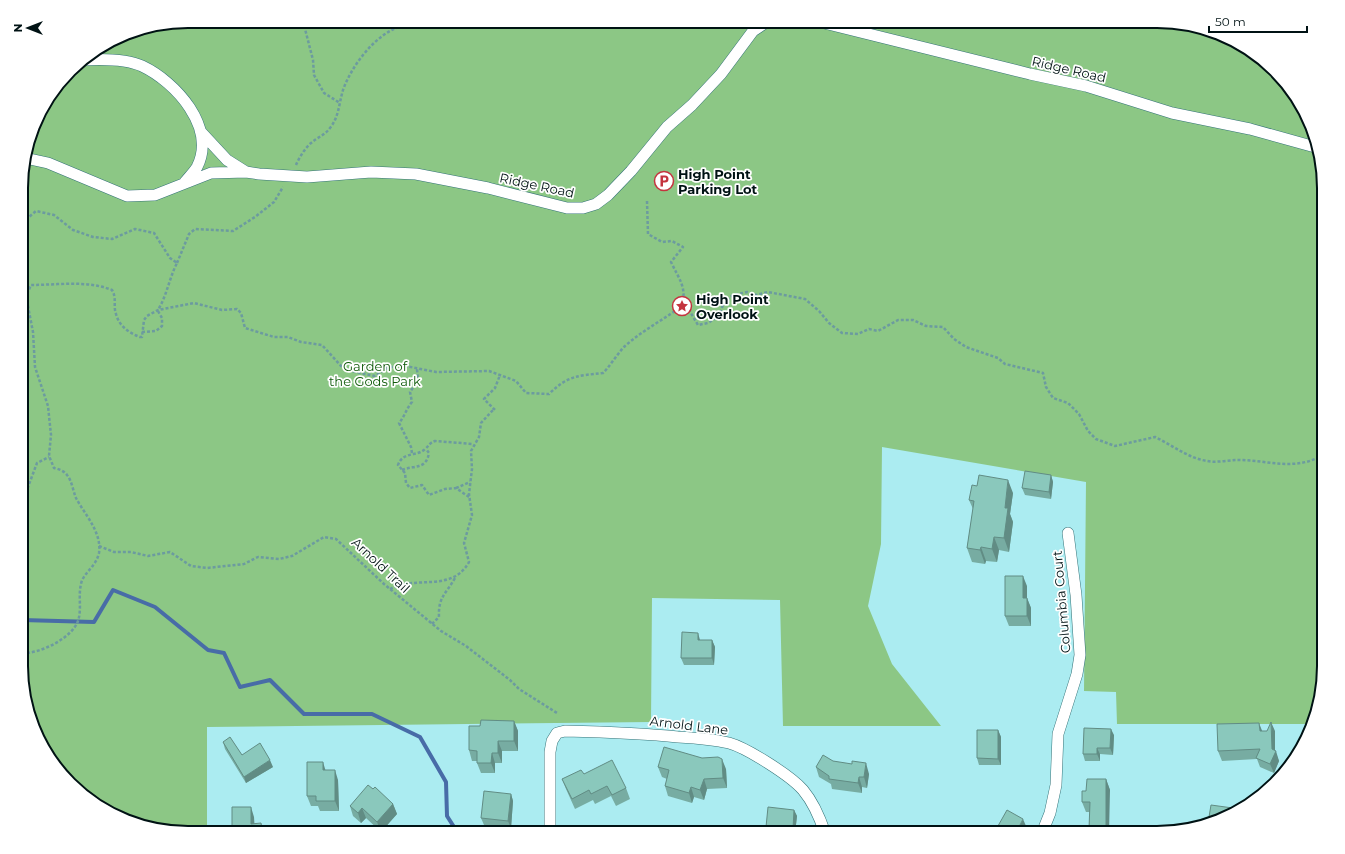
<svg xmlns="http://www.w3.org/2000/svg" width="1345" height="854" font-family="Montserrat,sans-serif">
<rect width="100%" height="100%" fill="#abecf1"/>
<path fill="#8cc785" d="M188,21H1158L1201,27L1250,49L1302,104L1324,177V677L1313,724H1117L1116,692L1084,691L1086,482L882,447L881,544L868,606L892,664L941,726H783L780,600L652,598L651,722L207,727V833H187L134,824L95,805L43,750L22,688V166L38,114L78,62L124,34Z"/>
<g fill="none" stroke-linecap="round" stroke-linejoin="round">
<path stroke="#486ca7" stroke-width="4" d="M22,620L94,622L113,590L155,607L208,650L224,653L240,687L270,680L304,714H372L420,737L446,782L447,816L454,827L455,833"/>
<g stroke="#347378" stroke-width="12">
<path id="minor" d="M816,21L1030,74L1086,86L1172,113L1250,129L1315,147
M81,60C98,59 127,59 142,66C176,82 217,128 197,167C194,172 189,177 185,182
M201,132L227,160L246,172
M25,158L48,163L127,196L155,195L211,173L246,172L259,174L307,177L371,172L416,174L488,188L567,208H583L596,204L608,195L631,171L667,127L692,105L721,74L753,31L768,21
M550,833V752L552,741L557,733L565,731C603,732 640,733 678,737C695,738 712,739 729,743C747,748 791,776 803,790C813,802 820,818 825,833
M1042,833L1050,813L1056,785L1058,734L1077,674L1080,655L1076,595L1068,533"/>
</g>
<path stroke="#6c9b9f" stroke-width="2.5" stroke-dasharray="3 2" stroke-linecap="butt" d="M303,21L313,60L314,75L324,93L340,103
M296,165C299,158 305,148 311,143C318,137 325,135 330,128C339,117 339,103 343,90C351,68 369,43 390,31C398,26 408,25 416,21
M647,201L648,234L662,242L672,241L683,247L671,262C679,279 687,287 682,306L689,310L698,325L708,323L719,316L724,302L733,295L747,292L756,295L768,292L805,299L819,311L829,323L842,333L858,334L869,329L878,331L898,320H913L926,326L943,327L954,339L966,347L998,358L1005,364L1043,373L1046,387L1053,398L1068,403L1079,414L1088,431L1096,439L1115,446L1155,437C1172,445 1188,458 1207,461C1217,463 1228,460 1238,460C1268,460 1297,472 1324,454
M22,223L36,211L54,215L73,230L93,237L112,239L135,229L154,233L170,258L177,263C169,279 167,295 158,310
M177,263L189,234L195,229L233,231L255,217L274,202L283,187
M142,332L156,331L162,326V318L158,311
M412,453L411,447L399,423C405,416 406,409 412,402L410,392L418,380L417,369
M402,470C414,465 426,470 429,453L426,449
M456,488L470,482
M22,490L28,487L37,463L49,457
M469,497L456,488L445,489L429,495L422,485L410,488L406,483L405,473L398,465C403,451 417,457 425,449C429,446 429,443 435,441L473,444
M99,546L114,552H131L148,556L170,552L191,566L207,568L244,564L258,557L279,559L292,556L324,537L336,539L384,584L441,631L466,646L510,680L519,689L557,713
M390,589C415,575 452,593 469,562L464,543L472,515L469,494L472,469L471,451L479,437L481,423L492,411L495,410L484,399L495,388L500,375
M432,624L439,617C438,597 446,594 455,578
M22,653C40,654 72,638 78,621C82,609 78,596 81,584C83,573 96,567 99,553C102,532 85,515 76,498C73,491 72,481 67,475C64,471 59,469 54,468L49,456L51,435L48,406L35,367L33,332L26,296L31,285C58,285 87,280 112,290C117,298 113,306 116,314C119,326 129,333 140,337H142L144,320L147,316L158,310L194,303L222,310L237,309L241,313L245,328L274,337H288L301,342L322,345L342,367L351,371L375,376L387,368L400,365L436,372L489,371L516,381L526,393L549,394C568,375 578,376 603,373C611,365 617,354 625,346C643,330 663,320 682,306"/>
<use href="#minor" stroke="#fff" stroke-width="11"/>
</g>
<path fill="#77aca2" d="M1051,475L1053,482L1051,499L1025,495L1022,488Z
M977,486L1013,493L1010,514L1013,522L1009,552L999,550L997,562L986,561L985,564L972,562L967,548L973,509L969,500Z
M1027,586V598L1031,608V626H1009L1005,616Z
M700,640H712L715,647L714,665H684L681,658Z
M514,721L518,731V751H502V763H495V773H481L477,763V761H472L469,750L480,726Z
M998,730L1001,737V765H979L977,758Z
M1262,731H1275V751L1279,761L1274,773L1260,767L1257,759L1222,761L1218,751Z
M1114,735L1113,755L1100,754V761H1085L1083,754Z
M223,742L242,755L273,767L246,783L225,749Z
M833,761L869,774L867,788L862,787V793L832,789L831,784L819,777L816,767Z
M658,767L726,769L727,788L707,789L704,800L694,797L692,803L668,796L665,786L667,779L662,777Z
M326,770L338,780L339,811H320L318,806H311L307,796Z
M584,774L626,788L630,799L616,806L611,796L595,804L593,800L575,809L566,789L562,779Z
M1106,779L1110,790L1089,829L1090,812H1086L1082,802L1086,791Z
M373,789L393,804L397,814L381,832L366,818L361,823L353,816L350,806Z
M511,794L513,801L511,828L484,825L481,818Z
M794,810L797,816L795,833H768L766,827Z
M1240,811L1210,820L1209,817Z"/>
<path fill="#618c84" d="M1051,475L1053,482L1051,499L1049,492Z
M1008,480L1013,493L1010,514L1013,522L1009,552L1004,538L1005,508Z
M994,537L999,550L997,562L992,549Z
M981,547L986,561L985,564L980,550Z
M1023,576L1027,586V608L1023,598Z
M1027,598L1031,608V626L1027,616Z
M698,633L700,640H698Z
M712,640L715,647L714,665L712,658Z
M514,721L518,731V751L514,741Z
M1271,722L1275,731V752L1276,751L1279,761L1274,773L1270,764L1272,749Z
M1259,723L1263,733L1260,731Z
M1111,729L1114,735L1113,755L1110,748Z
M998,730L1001,737V765L998,759Z
M498,741L502,751V763L498,753Z
M1097,748L1100,754V761L1097,754Z
M492,753L495,763V773L491,763Z
M722,759L726,769L727,788L723,778Z
M270,760L273,767L246,783L244,777Z
M323,762L326,772L323,770Z
M866,763L869,774L867,788L864,777Z
M335,770L338,780L339,811L335,801Z
M859,777L862,787V793L858,783Z
M704,779L707,789L704,800L700,790Z
M1106,779L1110,790L1109,833H1106Z
M691,787L694,797L692,803L689,793Z
M511,794L513,801L511,828L508,821Z
M393,804L397,814L381,832L377,822Z
M251,807L254,817L255,833L251,824Z
M362,808L366,818L361,823L358,813Z
M794,810L797,816L795,833H794L793,829Z
M1023,819L1026,826L1022,833H1016Z
M261,823L265,833H262Z"/>
<path fill="#8ac8bc" stroke="#618c84" d="M1025,471L1051,475L1049,492L1022,488Z
M979,475L1008,480L1005,508H1008L1004,538L994,537L992,549L981,547L980,550L967,548L974,501L969,500L972,485L977,486Z
M1005,576H1023V598H1027V616H1005Z
M682,632L698,633V640H712V658H681Z
M481,720L514,721V741H498V753H492L491,763H477V751L469,750V726H480Z
M1271,722L1272,749L1276,751L1270,764L1256,758L1260,749L1218,751L1217,724L1259,723L1260,731H1267Z
M1084,728L1111,729L1110,748H1097V754H1083Z
M977,730H998V759L977,758Z
M1309,731L1305,741V734Z
M230,737L242,755L260,743L270,760L244,777L223,742Z
M664,747L702,758L718,757L722,759L723,778L704,779L700,790L691,787L689,793L665,786L669,770L658,767Z
M823,755L833,761L852,764V761L866,763L864,777H859L858,783L829,779V776L816,767Z
M612,760L626,788L612,795L607,786L591,794L589,790L572,799L562,779L581,770L584,774Z
M307,762H323V770H335V801H316V796H307Z
M1087,779H1106V833H1071V830L1089,829L1090,802H1082V791H1086Z
M368,785L373,789L375,787L393,804L377,822L362,808L358,813L350,806Z
M484,791L511,794L508,821L481,818Z
M1211,805L1240,809V811L1214,819V817H1209Z
M232,807H251V824L261,823L262,833H221V829L232,828Z
M768,807L794,810L793,829L766,827Z
M1007,810L1023,819L1016,833H994Z"/>
<defs>
<g id="parking-ring" transform="scale(1)"><circle r="9.5" fill="#fff" stroke="#c4343e" stroke-width="1.5"/><path d="M-3.5-5.5H1a3.5 3.5 0 0 1 0 7H-1V5.5H-3.5ZM-1-3.4V-.6H.8a1.4 1.4 0 0 0 0-2.8Z" fill="#c4343e"/></g>
<g id="sight-ring" transform="scale(1)"><circle r="9.5" fill="#fff" stroke="#c4343e" stroke-width="1.5"/><path d="M0-6L1.8-2.2L6-1.7L2.9 1.2L3.7 5.4L0 3.3L-3.7 5.4L-2.9 1.2L-6-1.7L-1.8-2.2Z" fill="#c4343e"/></g>
</defs>
<g fill-rule="evenodd">
<use href="#parking-ring" x="664" y="181"/>
<use href="#sight-ring" x="682" y="306"/>
</g>
<g text-anchor="middle" stroke-width="3.5" stroke-linejoin="round" paint-order="stroke">
<g font-size="13" fill="#001214" stroke="#fff">
<text transform="translate(1069 69) rotate(13)" y="5">Ridge Road</text>
<text transform="translate(537 185) rotate(12)" y="5">Ridge Road</text>
<text transform="translate(381 565) rotate(43)" y="5">Arnold Trail</text>
<text transform="translate(1061 602) rotate(-95)" y="5">Columbia Court</text>
<text transform="translate(689 725) rotate(7)" y="5">Arnold Lane</text>
</g>
<g font-size="13" font-weight="bold" fill="#001214" stroke="#fff" text-anchor="start">
<text x="678" y="179">High Point<tspan x="678" dy="15">Parking Lot</tspan></text>
<text x="696" y="304">High Point<tspan x="696" dy="15">Overlook</tspan></text>
</g>
<g font-size="13" fill="#0f5a09" stroke="#fff">
<text x="375" y="371">Garden of<tspan x="375" dy="15">the Gods Park</tspan></text>
</g>
</g>
<path d="M0 0H1345V854H0ZM188 28H1157A160 160 0 0 1 1317 188V666A160 160 0 0 1 1157 826H188A160 160 0 0 1 28 666V188A160 160 0 0 1 188 28Z" fill="#fff" fill-rule="evenodd"/>
<path fill="none" stroke="#001214" stroke-width="2" d="M188 28H1157A160 160 0 0 1 1317 188V666A160 160 0 0 1 1157 826H188A160 160 0 0 1 28 666V188A160 160 0 0 1 188 28Z"/>
<g transform="translate(28 28) rotate(270)" stroke="#ffffff" stroke-width="3" paint-order="stroke">
<path d="M0-3L7 15L0 10L-7 15Z" fill="#001214"/>
<text y="-6" font-size="11" font-weight="bold" text-anchor="middle" fill="#001214">N</text>
</g>
<path d="M1209 26v6h98v-6" fill="none" stroke="#001214" stroke-width="2"/>
<text x="1215" y="26" font-size="12" fill="#001214" stroke="#ffffff" stroke-width="3" paint-order="stroke">50 m</text>
</svg>
